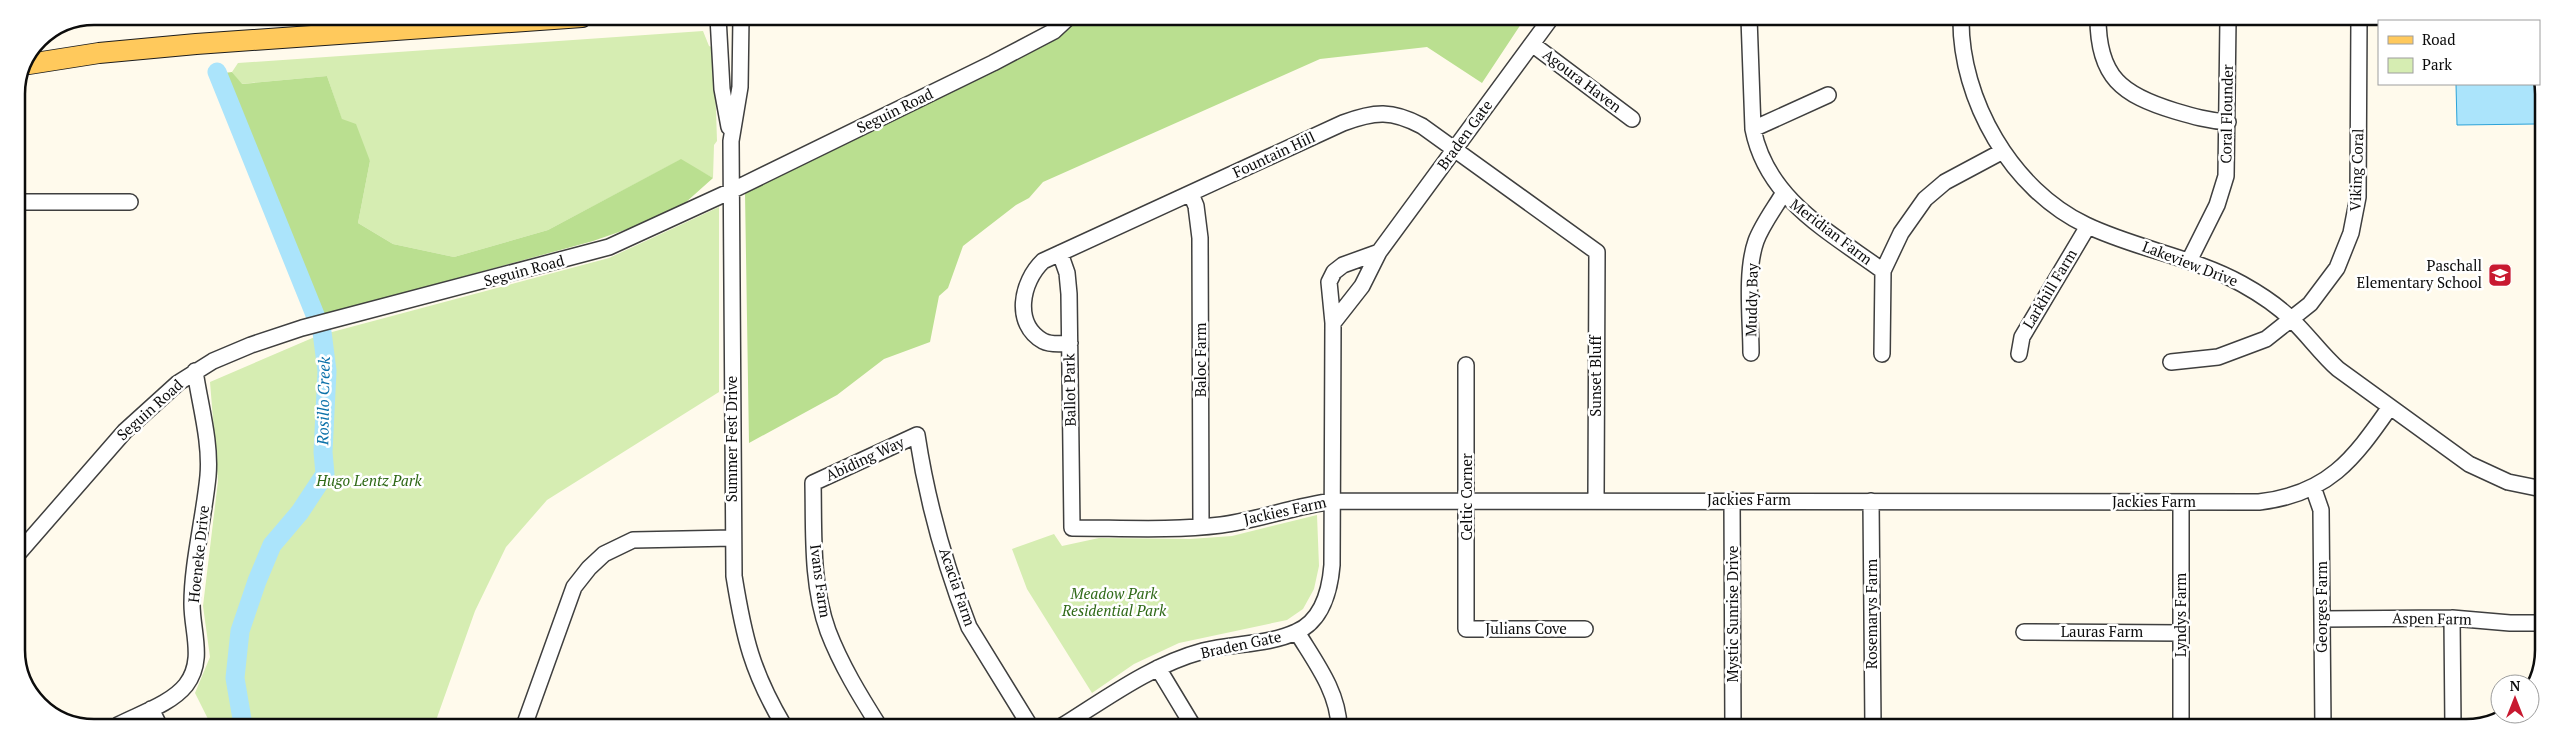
<svg xmlns="http://www.w3.org/2000/svg" width="2560" height="744" font-family="'PT Serif',serif">
<rect width="100%" height="100%" fill="#fffaec"/>
<path fill="#d6edb2" d="M703,31L709,46L714,48L717,141L714,145L713,178L680,160L548,230L454,257L393,244L358,223L370,161L342,120L327,76L241,84L232,72L238,63Z
M719,207V392L547,500L506,547L475,611L434,726L211,725L195,693L210,657L203,606L218,481L210,382L317,336L609,258Z
M1317,515L1319,566L1314,589L1303,609L1287,620L1179,643L1134,664L1092,693L1027,589L1012,549L1054,534L1062,546L1099,538L1190,539L1232,536Z"/>
<path fill="#badf90" d="M1081,17L1525,18L1482,83L1427,47L1320,59L1043,182L1029,198L1016,205L963,246L948,288L939,296L930,342L884,359L837,395L749,443L745,193Z
M232,72L242,84L327,76L342,119L356,124L370,161L358,223L393,244L454,257L548,230L681,159L713,178L685,203L642,224L593,241L320,316L224,73Z"/>
<path fill="#abe4fb" stroke="#2ca3d9" d="M2456,84H2535L2536,124L2457,125Z"/>
<g fill="none" stroke-linecap="round" stroke-linejoin="round">
<path stroke="#abe4fb" stroke-width="19" d="M217,72L322,332L327,371L323,452L325,474L300,512L272,545L257,581L240,631L235,678L243,725"/>
<g stroke="#3f3f3f" stroke-width="18">
<path id="minor" d="M718,17L722,89L729,127
M741,17L740,87L731,141L734,576C744,638 752,672 784,726
M1749,18L1753,129C1767,200 1830,232 1883,271
M1961,18C1960,100 2012,190 2086,225C2136,249 2193,257 2242,284C2260,294 2277,305 2291,319C2308,335 2321,354 2338,369L2469,464L2508,482L2542,489
M2098,18C2098,77 2122,95 2175,111C2192,116 2209,121 2228,122
M1532,44L1632,119
M1753,129L1828,95
M1191,194L1196,206L1200,238L1201,527
M16,202H130
M1060,253L1067,273L1069,294L1072,528C1121,528 1172,531 1221,525C1258,520 1295,506 1333,501L2259,502C2328,494 2353,460 2390,407
M2189,261L2217,205L2226,176L2228,19
M1333,323L1362,286L1379,252L1551,18
M1070,343C1062,344 1051,345 1043,341C1013,324 1021,282 1043,261L1343,123C1375,111 1392,110 1422,126L1597,252L1596,500
M1751,353C1751,320 1745,272 1756,241C1762,225 1774,209 1783,194
M1882,354L1883,271L1901,233L1925,199L1945,182L2003,151
M2019,354L2022,337L2088,226
M2171,362L2218,357L2266,339L2310,304L2337,268L2351,233L2358,197L2359,19
M1466,365V629H1585
M2313,487L2321,510L2323,728
M1732,500L1733,727
M1871,501L1873,727
M16,556L125,431L178,383L213,361L251,345L302,328L609,247L731,191L993,63L1054,31L1069,17
M2452,618L2453,728
M2322,619L2452,618L2510,623H2541
M1297,632C1315,662 1338,691 1339,727
M2024,632L2181,633
M1158,668L1193,726
M151,709L159,725
M118,725C139,714 171,704 186,685C205,660 192,632 192,604C192,563 204,518 208,476C211,442 200,405 195,371
M524,726L574,587L589,568L604,554L633,540L733,538
M879,726C860,696 841,665 828,631C811,584 814,532 813,483L917,435C927,501 945,565 969,627L1030,726
M1062,726C1107,698 1151,665 1203,651C1233,643 1268,645 1296,632C1322,621 1330,590 1332,565L1333,323L1329,282L1334,272L1343,265L1379,252
M2181,727V502"/>
</g>
<g stroke="#1d1d1d" stroke-width="22">
<path id="major" d="M29,64L99,53L196,44L582,17"/>
</g>
<use href="#minor" stroke="#fff" stroke-width="15"/>
<use href="#major" stroke="#ffc95c" stroke-width="20"/>
</g>
<defs>
<g id="school-square" transform="scale(1.25)"><rect x="-9" y="-9" width="18" height="18" rx="4" fill="#c81930" stroke="#fff"/><path d="M0-5L7-2L0 1L-7-2ZM-4 1L0 2.5L4 1V4Q0 6-4 4Z" fill="#fff"/></g>
</defs>
<g fill-rule="evenodd">
<use href="#school-square" x="2500" y="275"/>
</g>
<g text-anchor="middle" stroke-width="5" stroke-linejoin="round" paint-order="stroke">
<g font-size="15" fill="#0c0c0c" stroke="#fff">
<text transform="translate(1582 81) rotate(37)" y="5">Agoura Haven</text>
<text transform="translate(895 111) rotate(-26)" y="5">Seguin Road</text>
<text transform="translate(2227 114) rotate(-89)" y="5">Coral Flounder</text>
<text transform="translate(1465 135) rotate(-54)" y="5">Braden Gate</text>
<text transform="translate(1274 155) rotate(-25)" y="5">Fountain Hill</text>
<text transform="translate(2357 170) rotate(-88)" y="5">Viking Coral</text>
<text transform="translate(1831 232) rotate(37)" y="5">Meridian Farm</text>
<text transform="translate(2190 264) rotate(21)" y="5">Lakeview Drive</text>
<text transform="translate(524 271) rotate(-15)" y="5">Seguin Road</text>
<text transform="translate(2050 289) rotate(-59)" y="5">Larkhill Farm</text>
<text transform="translate(1752 300) rotate(-89)" y="5">Muddy Bay</text>
<text transform="translate(1201 360) rotate(-90)" y="5">Baloc Farm</text>
<text transform="translate(1596 376) rotate(-90)" y="5">Sunset Bluff</text>
<text transform="translate(1070 390) rotate(-91)" y="5">Ballot Park</text>
<text transform="translate(150 410) rotate(-42)" y="5">Seguin Road</text>
<text transform="translate(732 439) rotate(-90)" y="5">Summer Fest Drive</text>
<text transform="translate(865 459) rotate(-25)" y="5">Abiding Way</text>
<text transform="translate(1467 497) rotate(-90)" y="5">Celtic Corner</text>
<text x="1749" y="505">Jackies Farm</text>
<text x="2154" y="507">Jackies Farm</text>
<text transform="translate(1285 511) rotate(-12)" y="5">Jackies Farm</text>
<text transform="translate(199 554) rotate(-84)" y="5">Hoeneke Drive</text>
<text transform="translate(820 581) rotate(82)" y="5">Ivans Farm</text>
<text transform="translate(957 587) rotate(71)" y="5">Acacia Farm</text>
<text transform="translate(2322 607) rotate(-90)" y="5">Georges Farm</text>
<text transform="translate(1733 614) rotate(-90)" y="5">Mystic Sunrise Drive</text>
<text transform="translate(1872 614) rotate(-90)" y="5">Rosemarys Farm</text>
<text transform="translate(2181 615) rotate(-90)" y="5">Lyndys Farm</text>
<text transform="translate(2432 619) rotate(1)" y="5">Aspen Farm</text>
<text x="1526" y="634">Julians Cove</text>
<text x="2102" y="637">Lauras Farm</text>
<text transform="translate(1241 645) rotate(-12)" y="5">Braden Gate</text>
</g>
<g font-size="15" fill="#0c0c0c" stroke="#fff" text-anchor="end">
<text x="2482" y="271">Paschall<tspan x="2482" dy="17">Elementary School</tspan></text>
</g>
<g font-size="15" font-style="italic" fill="#2f6917" stroke="#fff">
<text x="369" y="486">Hugo Lentz Park</text>
<text x="1114" y="599">Meadow Park<tspan x="1114" dy="17">Residential Park</tspan></text>
</g>
<g font-size="16" font-style="italic" fill="#0b71a9" stroke="#fff">
<text transform="translate(323 401) rotate(-89)" y="6">Rosillo Creek</text>
</g>
</g>
<path d="M0 0H2560V744H0ZM94 25H2466A69 69 0 0 1 2535 94V650A69 69 0 0 1 2466 719H94A69 69 0 0 1 25 650V94A69 69 0 0 1 94 25Z" fill="#fff" fill-rule="evenodd"/>
<path fill="none" stroke="#0c0c0c" stroke-width="2.5" d="M94 25H2466A69 69 0 0 1 2535 94V650A69 69 0 0 1 2466 719H94A69 69 0 0 1 25 650V94A69 69 0 0 1 94 25Z"/>
<rect x="2378" y="20" width="162" height="65" fill="#ffffff" stroke="#9e9e9e"/>
<rect x="2388" y="36" width="25" height="8" fill="#ffc95c" stroke="#9e9e9e"/>
<text x="2422" y="45" font-size="15" fill="#0c0c0c">Road</text>
<rect x="2388" y="58" width="25" height="15" fill="#d6edb2" stroke="#9e9e9e"/>
<text x="2422" y="70" font-size="15" fill="#0c0c0c">Park</text>
<g transform="translate(2515 699)"><circle r="24" fill="#ffffff" stroke="#9e9e9e"/>
<path d="M0-4L9 19L0 12L-9 19Z" fill="#c81930"/>
<text y="-8" font-size="14" font-weight="bold" text-anchor="middle" fill="#0c0c0c">N</text>
</g>
</svg>
